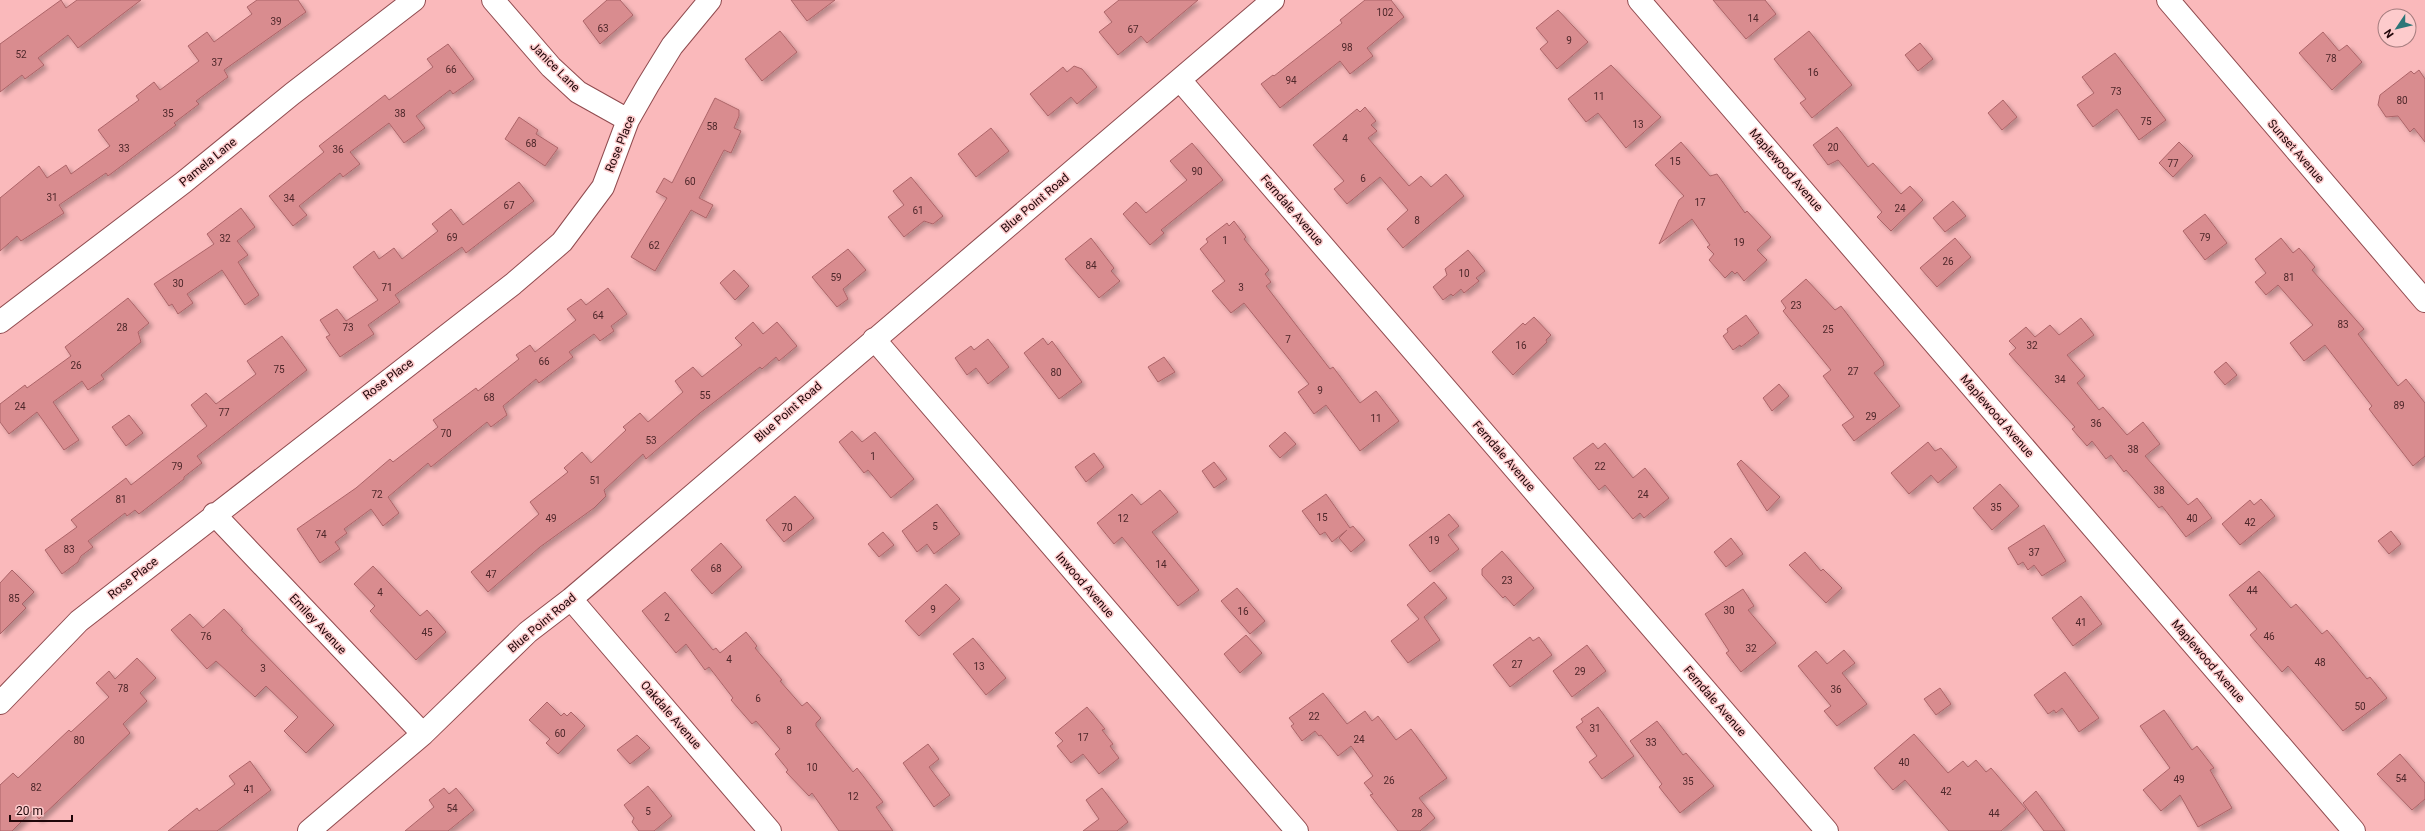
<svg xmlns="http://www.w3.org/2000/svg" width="2425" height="831" font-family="Roboto,sans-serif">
<defs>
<filter id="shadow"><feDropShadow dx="3.5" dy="3.5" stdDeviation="2" flood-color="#0004"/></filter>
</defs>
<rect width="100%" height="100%" fill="#fab9bb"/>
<path fill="#d98c8f" stroke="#ac6468" filter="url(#shadow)" d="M61,0L66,8L77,0H141L78,48L68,35L38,58L44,65L25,79L22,75L0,92V44Z
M257,0H298L306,12L224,70L228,77L196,101L199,104L174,123L176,125L108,176L106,173L59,205L64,213L21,241L17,236L0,251V198L39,166L47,178L66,165L71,174L110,146L98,130L139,100L136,96L154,82L160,90L199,61L188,46L207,32L214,42L252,14L247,7Z
M607,0H620L633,15L600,44L583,21Z
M791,0H835L807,21Z
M1119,0H1198L1147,43L1141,36L1118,55L1099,32L1112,22L1104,12Z
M1365,0H1391L1404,17L1367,48L1373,56L1350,74L1340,61L1280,108L1261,84L1273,75L1274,76L1342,23L1340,20Z
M1713,0H1765L1776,14L1746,39Z
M1558,10L1588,42L1557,69L1540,49L1548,42L1536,28Z
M780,31L797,52L762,81L745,59Z
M1809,31L1852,85L1812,118L1800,103L1806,99L1774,59Z
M2323,32L2339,51L2347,45L2362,62L2332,90L2299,53Z
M1920,43L1933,59L1918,71L1905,55Z
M448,44L474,79L453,94L450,90L416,116L425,128L404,143L389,123L350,152L360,164L343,177L340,173L299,206L307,215L293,226L269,196L324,152L319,146L385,95L389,100L433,67L427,59Z
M2115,53L2166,120L2139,140L2117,109L2093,127L2077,105L2094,93L2082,77Z
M1611,65L1661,117L1626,148L1598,113L1586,122L1568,99Z
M1074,66L1082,69L1097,87L1077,104L1071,97L1048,116L1030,94L1063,67L1067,72Z
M2419,70L2425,79V142L2414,128L2410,132L2398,116L2386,117L2378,105L2380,95L2411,71L2414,74Z
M715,98L739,110V116L734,128L741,131L731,153L724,150L699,198L713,205L706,218L691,210L655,271L631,257L667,198L656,192L664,178L672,183Z
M2003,100L2017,117L2002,130L1988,113Z
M1365,107L1376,121L1371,125L1377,131L1368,138L1409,186L1421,176L1431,187L1446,174L1464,196L1403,248L1387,229L1408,210L1380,177L1347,204L1334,189L1344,181L1313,145L1357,109L1360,112Z
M519,117L538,130L536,134L558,148L545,166L505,139Z
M1837,127L1868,167L1873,163L1901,194L1910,186L1923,200L1891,231L1877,217L1882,212L1838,160L1828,165L1813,145Z
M991,128L1009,151L976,177L958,154Z
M1681,142L1710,176L1717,174L1745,213L1747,211L1771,237L1757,250L1767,260L1744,281L1737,272L1735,274L1732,271L1725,278L1709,260L1714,254L1707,247L1710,245L1692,219L1659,244L1679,200L1684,196L1655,165Z
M2179,142L2193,156L2173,177L2159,163Z
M1192,143L1223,180L1161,230L1164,233L1150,245L1123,214L1136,202L1146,213L1187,180L1170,161Z
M911,177L943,216L933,224L924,221L904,237L888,217L904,205L893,191Z
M519,182L534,201L466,253L462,247L395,295L400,302L368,325L374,334L340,357L326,337L330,335L320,320L337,309L346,321L378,300L353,267L374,251L379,259L394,248L402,259L438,231L432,224L451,209L463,225Z
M1953,201L1966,216L1945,232L1933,218Z
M241,208L255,227L237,241L248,255L238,262L259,295L245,305L222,270L187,294L193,303L178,314L172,304L169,306L154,284L214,244L207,234Z
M2205,214L2227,243L2205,260L2183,231Z
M1234,221L1246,237L1244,239L1269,270L1265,274L1271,282L1266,286L1330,369L1333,367L1360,403L1376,391L1399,421L1360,451L1326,405L1314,414L1298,392L1309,384L1244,303L1231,313L1212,291L1225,281L1200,249L1208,242L1206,239L1227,223L1229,226Z
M1091,238L1114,268L1111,271L1120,281L1099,298L1065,259Z
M1955,238L1971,257L1937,287L1920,268Z
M2281,238L2293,253L2299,248L2315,267L2312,270L2364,329L2358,334L2398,386L2406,379L2425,403V456L2413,466L2369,409L2372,406L2325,345L2304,361L2290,343L2313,325L2278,285L2266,295L2255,282L2266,273L2255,259Z
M848,249L866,270L843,289L848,299L837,307L812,277Z
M1468,250L1485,271L1476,278L1479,281L1464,293L1461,289L1453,296L1451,294L1443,300L1433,287L1447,275L1445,269Z
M734,270L749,286L735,300L720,283Z
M1806,279L1835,310L1841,306L1883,361L1884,365L1874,373L1900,406L1854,441L1842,425L1854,417L1823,376L1831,370L1783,311L1786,308L1781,301Z
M608,288L627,314L611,326L614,331L600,341L594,334L569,352L573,357L539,383L536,379L503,406L507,415L491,427L487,422L431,467L428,463L388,497L399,513L383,526L371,509L344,529L347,533L335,542L340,549L320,563L297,529L356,488L390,459L393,462L438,427L433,420L476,388L478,391L519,359L516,355L530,345L535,352L576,320L567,309L581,299L586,305Z
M128,298L149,323L138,332L141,342L101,375L104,379L88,390L82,381L53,402L79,440L64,450L37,412L9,434L0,422V404L25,385L27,388L71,356L65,347Z
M1746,315L1759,333L1741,347L1740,345L1733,350L1723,336L1728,332L1727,329Z
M1534,317L1551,335L1546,340L1547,342L1513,375L1492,352L1523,323L1525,325Z
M2081,318L2094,335L2067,355L2085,376L2077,383L2099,410L2103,407L2127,435L2143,422L2160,444L2145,456L2188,505L2197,498L2212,518L2186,537L2162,506L2159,508L2126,470L2124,472L2111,455L2106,459L2092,441L2087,446L2072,429L2075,427L2009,354L2016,348L2009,341L2026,327L2035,337L2050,325L2059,335Z
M753,322L763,334L777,322L797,346L779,361L776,357L762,369L760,367L700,413L646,459L643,454L604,490L606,496L594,508L540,547L488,592L471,572L539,514L530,502L568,472L564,468L582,452L591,463L626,430L623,427L640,413L648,422L683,392L675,381L693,367L702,377L742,345L735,338Z
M282,336L307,370L197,456L202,463L184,477V479L139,514L135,510L127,516L125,513L88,541L93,547L81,556L78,562L62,574L45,550L77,527L71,520L126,478L131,485L207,426L191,405L206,393L216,404L256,374L247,361Z
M1043,338L1048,345L1052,341L1082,382L1059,399L1024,353Z
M988,339L1009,367L988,384L976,368L967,375L955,358L971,346L974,350Z
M1164,357L1175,372L1158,382L1148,367Z
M2226,362L2237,375L2225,385L2214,372Z
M1779,384L1789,396L1772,411L1763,398Z
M129,415L143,433L126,446L112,427Z
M852,431L862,442L875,432L914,479L891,498L868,470L864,473L839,442Z
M1285,432L1296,444L1280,458L1269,446Z
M1928,442L1935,451L1941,448L1957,467L1938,483L1931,475L1909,494L1891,473Z
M1593,443L1598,449L1605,443L1633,478L1645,468L1669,498L1644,518L1640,513L1633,519L1605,485L1599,490L1573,458Z
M1094,453L1104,467L1086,482L1075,467Z
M1741,460L1780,497L1767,511L1737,464Z
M1214,462L1227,479L1214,488L1202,471Z
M2000,484L2019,506L1992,530L1973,508Z
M1160,490L1178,512L1152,532L1199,590L1178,606L1122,537L1114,544L1097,523L1132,494L1141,505Z
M1326,494L1350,528L1353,526L1365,540L1351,552L1339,538L1347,530L1332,542L1325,532L1320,535L1302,511Z
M795,496L814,518L784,542L766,520Z
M2261,499L2275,516L2240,545L2222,524L2250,500L2254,505Z
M937,504L960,534L934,554L927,544L917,552L902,531Z
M1449,514L1459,526L1448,535L1459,549L1430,572L1409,545Z
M2044,525L2066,561L2042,576L2034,565L2028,570L2023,562L2018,565L2008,548Z
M2391,531L2401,544L2389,554L2378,541Z
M883,532L894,545L879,557L868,544Z
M1731,538L1743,554L1726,567L1714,552Z
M721,543L742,567L712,594L691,570Z
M1502,551L1534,588L1514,606L1505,596L1503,598L1482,575V569Z
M1805,552L1821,571L1823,569L1842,588L1826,603L1789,565Z
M373,566L420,616L427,610L446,632L416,660L370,611L375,606L354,584Z
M12,570L34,592L22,604L26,608L0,634V583Z
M2259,571L2291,608L2296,604L2322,634L2327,630L2367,679L2370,677L2387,698L2343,731L2288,666L2282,672L2250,635L2257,629L2229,595Z
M1434,582L1447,598L1424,617L1440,640L1408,663L1391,641L1419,619L1407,605Z
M946,584L960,599L919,636L905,621Z
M1237,588L1265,621L1250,634L1221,601Z
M1743,589L1754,606L1748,610L1776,643L1741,672L1726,653L1729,651L1705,614Z
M665,592L713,650L716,648L720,653L746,632L757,646L755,648L782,680L780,681L802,706L807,702L821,718L816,723V726L853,772L857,768L883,802L876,807L893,831H839L812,793L809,796L786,772L788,770L775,754L780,749L756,721L752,724L731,700L733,698L709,667L705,670L686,644L676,653L642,611Z
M2081,596L2102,624L2073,646L2052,618Z
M224,609L243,629L241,630L334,725L306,753L284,731L298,717L266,686L255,697L216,661L207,669L171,630L190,614L203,628Z
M1246,635L1262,653L1240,673L1224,654Z
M1530,637L1533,641L1539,637L1552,655L1510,687L1493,665Z
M973,638L1006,678L986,695L953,654Z
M1587,645L1606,671L1572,697L1553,671Z
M1844,650L1855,663L1842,673L1867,704L1837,726L1824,711L1831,706L1798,666L1816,651L1827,664Z
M137,658L156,678L140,693L147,701L123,724L130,733L39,819L32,811L12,831H0V785L13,773L18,778L69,730L71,732L109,697L96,683L109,671L115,679Z
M2065,672L2099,718L2079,732L2062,708L2056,713L2054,710L2048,714L2034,695Z
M1940,688L1951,704L1936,715L1924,699Z
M1323,693L1347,724L1365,711L1372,721L1378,716L1396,740L1411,729L1447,778L1419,798L1435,818L1420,831H1398L1370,795L1373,794L1364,783L1373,776L1351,746L1338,756L1321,735L1319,736L1315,731L1302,741L1291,726L1294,724L1289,718Z
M547,702L561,716L564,713L567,716L571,712L585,726L558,754L546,743L550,739L529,720Z
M1087,707L1105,729L1102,730L1113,744L1110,746L1119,758L1099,774L1083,754L1071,763L1057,746L1063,741L1055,733Z
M1598,707L1634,756L1602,779L1589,762L1597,756L1576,727L1583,722L1581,719Z
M2164,710L2192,750L2197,746L2214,768L2210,770L2232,808L2198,827L2180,795L2161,811L2143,790L2170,768L2140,726Z
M1657,721L1683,755L1686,753L1714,786L1680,813L1659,787L1662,784L1630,741Z
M1914,734L1948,773L1963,761L1968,767L1976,760L1986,772L1991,768L2026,809L2001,831H1949L1905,780L1893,790L1874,768Z
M637,735L650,748L630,764L617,750Z
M928,744L939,759L929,767L950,795L934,807L903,763Z
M2400,754L2425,783V799L2412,810L2377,774Z
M250,761L271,790L217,831H168L197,808L199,811L235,784L229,776Z
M648,786L672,816L654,831H639L632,822L634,818L624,805Z
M444,788L449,794L456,788L474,810L448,831H405L434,807L429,800Z
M1102,788L1128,822L1117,831H1083L1099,819L1086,800Z
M2036,791L2065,831H2044L2023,803Z"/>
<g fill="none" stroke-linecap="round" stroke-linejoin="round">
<g stroke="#904b4f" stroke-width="24">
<path id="minor" d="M493,0L551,67L578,92L628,120
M1639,0L2354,831
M2168,0L2425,301
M1180,80L1827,831
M0,322L184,182L292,94L414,0
M874,339L1297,831
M214,514L423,734
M571,599L770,831
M0,703L79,621L513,284L562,242L603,187L628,120L648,85L672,46L710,0
M309,831L423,734L528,632L571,599L1273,0"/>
</g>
<use href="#minor" stroke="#fff" stroke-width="22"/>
</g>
<g text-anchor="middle" stroke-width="3" stroke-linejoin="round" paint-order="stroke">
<g font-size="10" fill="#4e272a">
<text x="1385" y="16">102</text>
<text x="1753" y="22">14</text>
<text x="276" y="25">39</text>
<text x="603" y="32">63</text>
<text x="1133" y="33">67</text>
<text x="1569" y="44">9</text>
<text x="1347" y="51">98</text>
<text x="21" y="58">52</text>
<text x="2331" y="62">78</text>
<text x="217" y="66">37</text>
<text x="451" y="73">66</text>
<text x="1813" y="76">16</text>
<text x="1291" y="84">94</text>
<text x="2116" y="95">73</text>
<text x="1599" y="100">11</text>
<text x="2402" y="104">80</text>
<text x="168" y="117">35</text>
<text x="400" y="117">38</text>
<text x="2146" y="125">75</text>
<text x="1638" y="128">13</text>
<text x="712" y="130">58</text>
<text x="1345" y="142">4</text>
<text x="531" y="147">68</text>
<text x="1833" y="151">20</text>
<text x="124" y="152">33</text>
<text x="338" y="153">36</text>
<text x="1675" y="165">15</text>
<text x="2173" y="167">77</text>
<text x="1197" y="175">90</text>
<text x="1363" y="182">6</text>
<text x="690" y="185">60</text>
<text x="52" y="201">31</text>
<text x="289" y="202">34</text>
<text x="1700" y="206">17</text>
<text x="509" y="209">67</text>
<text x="1900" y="212">24</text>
<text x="918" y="214">61</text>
<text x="1417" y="224">8</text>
<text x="452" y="241">69</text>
<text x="2205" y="241">79</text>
<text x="225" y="242">32</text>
<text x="1225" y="244">1</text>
<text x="1739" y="246">19</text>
<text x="654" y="249">62</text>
<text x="1948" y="265">26</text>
<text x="1091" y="269">84</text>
<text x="1464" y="277">10</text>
<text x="836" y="281">59</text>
<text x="2289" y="281">81</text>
<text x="178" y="287">30</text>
<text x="387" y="291">71</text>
<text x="1241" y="291">3</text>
<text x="1796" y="309">23</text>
<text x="598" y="319">64</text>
<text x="2343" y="328">83</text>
<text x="122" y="331">28</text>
<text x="348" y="331">73</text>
<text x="1828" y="333">25</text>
<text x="1288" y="343">7</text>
<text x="1521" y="349">16</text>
<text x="2032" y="349">32</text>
<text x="544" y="365">66</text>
<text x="76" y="369">26</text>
<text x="279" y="373">75</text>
<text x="1853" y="375">27</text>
<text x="1056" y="376">80</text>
<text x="2060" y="383">34</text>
<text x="1320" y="394">9</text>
<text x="705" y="399">55</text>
<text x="489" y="401">68</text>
<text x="2399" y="409">89</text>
<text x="20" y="410">24</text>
<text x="224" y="416">77</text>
<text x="1871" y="420">29</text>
<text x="1376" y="422">11</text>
<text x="2096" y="427">36</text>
<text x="446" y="437">70</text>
<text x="651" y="444">53</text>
<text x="2133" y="453">38</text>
<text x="873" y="460">1</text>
<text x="177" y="470">79</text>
<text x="1600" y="470">22</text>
<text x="595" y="484">51</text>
<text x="2159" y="494">38</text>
<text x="377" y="498">72</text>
<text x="1643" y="498">24</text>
<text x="121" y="503">81</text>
<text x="1996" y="511">35</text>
<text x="1322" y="521">15</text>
<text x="551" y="522">49</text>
<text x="1123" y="522">12</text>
<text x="2192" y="522">40</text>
<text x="2250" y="526">42</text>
<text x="935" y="530">5</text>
<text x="787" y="531">70</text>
<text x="321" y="538">74</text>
<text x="1434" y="544">19</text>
<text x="69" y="553">83</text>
<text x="2034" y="556">37</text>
<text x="1161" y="568">14</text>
<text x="716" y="572">68</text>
<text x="491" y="578">47</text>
<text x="1507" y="584">23</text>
<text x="2252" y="594">44</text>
<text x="380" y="596">4</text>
<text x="14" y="602">85</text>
<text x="933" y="613">9</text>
<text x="1729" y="614">30</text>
<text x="1243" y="615">16</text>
<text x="667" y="621">2</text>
<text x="2081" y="626">41</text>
<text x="427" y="636">45</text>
<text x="206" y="640">76</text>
<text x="2269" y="640">46</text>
<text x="1751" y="652">32</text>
<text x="729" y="663">4</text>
<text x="2320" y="666">48</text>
<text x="1517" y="668">27</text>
<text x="979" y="670">13</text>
<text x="263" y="672">3</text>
<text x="1580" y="675">29</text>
<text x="123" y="692">78</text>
<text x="1836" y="693">36</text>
<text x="758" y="702">6</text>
<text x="2360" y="710">50</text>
<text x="1314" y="720">22</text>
<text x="1595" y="732">31</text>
<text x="789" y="734">8</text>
<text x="560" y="737">60</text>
<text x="1083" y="741">17</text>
<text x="1359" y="743">24</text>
<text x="79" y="744">80</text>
<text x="1651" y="746">33</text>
<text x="1904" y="766">40</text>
<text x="812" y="771">10</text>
<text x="2401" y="782">54</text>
<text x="2179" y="783">49</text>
<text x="1389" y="784">26</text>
<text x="1688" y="785">35</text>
<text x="36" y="791">82</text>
<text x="249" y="793">41</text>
<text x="1946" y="795">42</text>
<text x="853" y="800">12</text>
<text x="452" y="812">54</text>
<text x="648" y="815">5</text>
<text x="1417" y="817">28</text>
<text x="1994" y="817">44</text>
</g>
<g font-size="12" fill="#1f0508" stroke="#fdcbcc">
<text transform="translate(555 67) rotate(45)" y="4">Janice Lane</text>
<text transform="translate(620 144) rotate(-68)" y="4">Rose Place</text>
<text transform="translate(2296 151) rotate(49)" y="4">Sunset Avenue</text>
<text transform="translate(208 162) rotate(-39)" y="4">Pamela Lane</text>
<text transform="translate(1786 170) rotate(49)" y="4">Maplewood Avenue</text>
<text transform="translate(1035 203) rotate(-40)" y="4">Blue Point Road</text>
<text transform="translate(1292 210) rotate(49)" y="4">Ferndale Avenue</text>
<text transform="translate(388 379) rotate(-37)" y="4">Rose Place</text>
<text transform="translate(788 412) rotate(-41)" y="4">Blue Point Road</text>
<text transform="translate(1997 416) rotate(49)" y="4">Maplewood Avenue</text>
<text transform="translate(1504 456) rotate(49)" y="4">Ferndale Avenue</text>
<text transform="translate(133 578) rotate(-38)" y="4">Rose Place</text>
<text transform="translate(1085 585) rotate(49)" y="4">Inwood Avenue</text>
<text transform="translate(542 623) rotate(-40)" y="4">Blue Point Road</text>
<text transform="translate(318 624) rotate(47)" y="4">Emiley Avenue</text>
<text transform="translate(2208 661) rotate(49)" y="4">Maplewood Avenue</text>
<text transform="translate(1715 701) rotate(49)" y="4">Ferndale Avenue</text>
<text transform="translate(671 715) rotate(49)" y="4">Oakdale Avenue</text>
</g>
</g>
<g transform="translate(2397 28) rotate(235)"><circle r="19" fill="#fdcbcc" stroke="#a47c7e"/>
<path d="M0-3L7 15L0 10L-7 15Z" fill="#2c7678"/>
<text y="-6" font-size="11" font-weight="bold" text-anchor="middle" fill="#1f0508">N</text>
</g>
<path d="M10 815v6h62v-6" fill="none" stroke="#1f0508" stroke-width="2"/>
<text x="16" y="815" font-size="12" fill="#1f0508" stroke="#fdcbcc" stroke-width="3" paint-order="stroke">20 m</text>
</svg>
